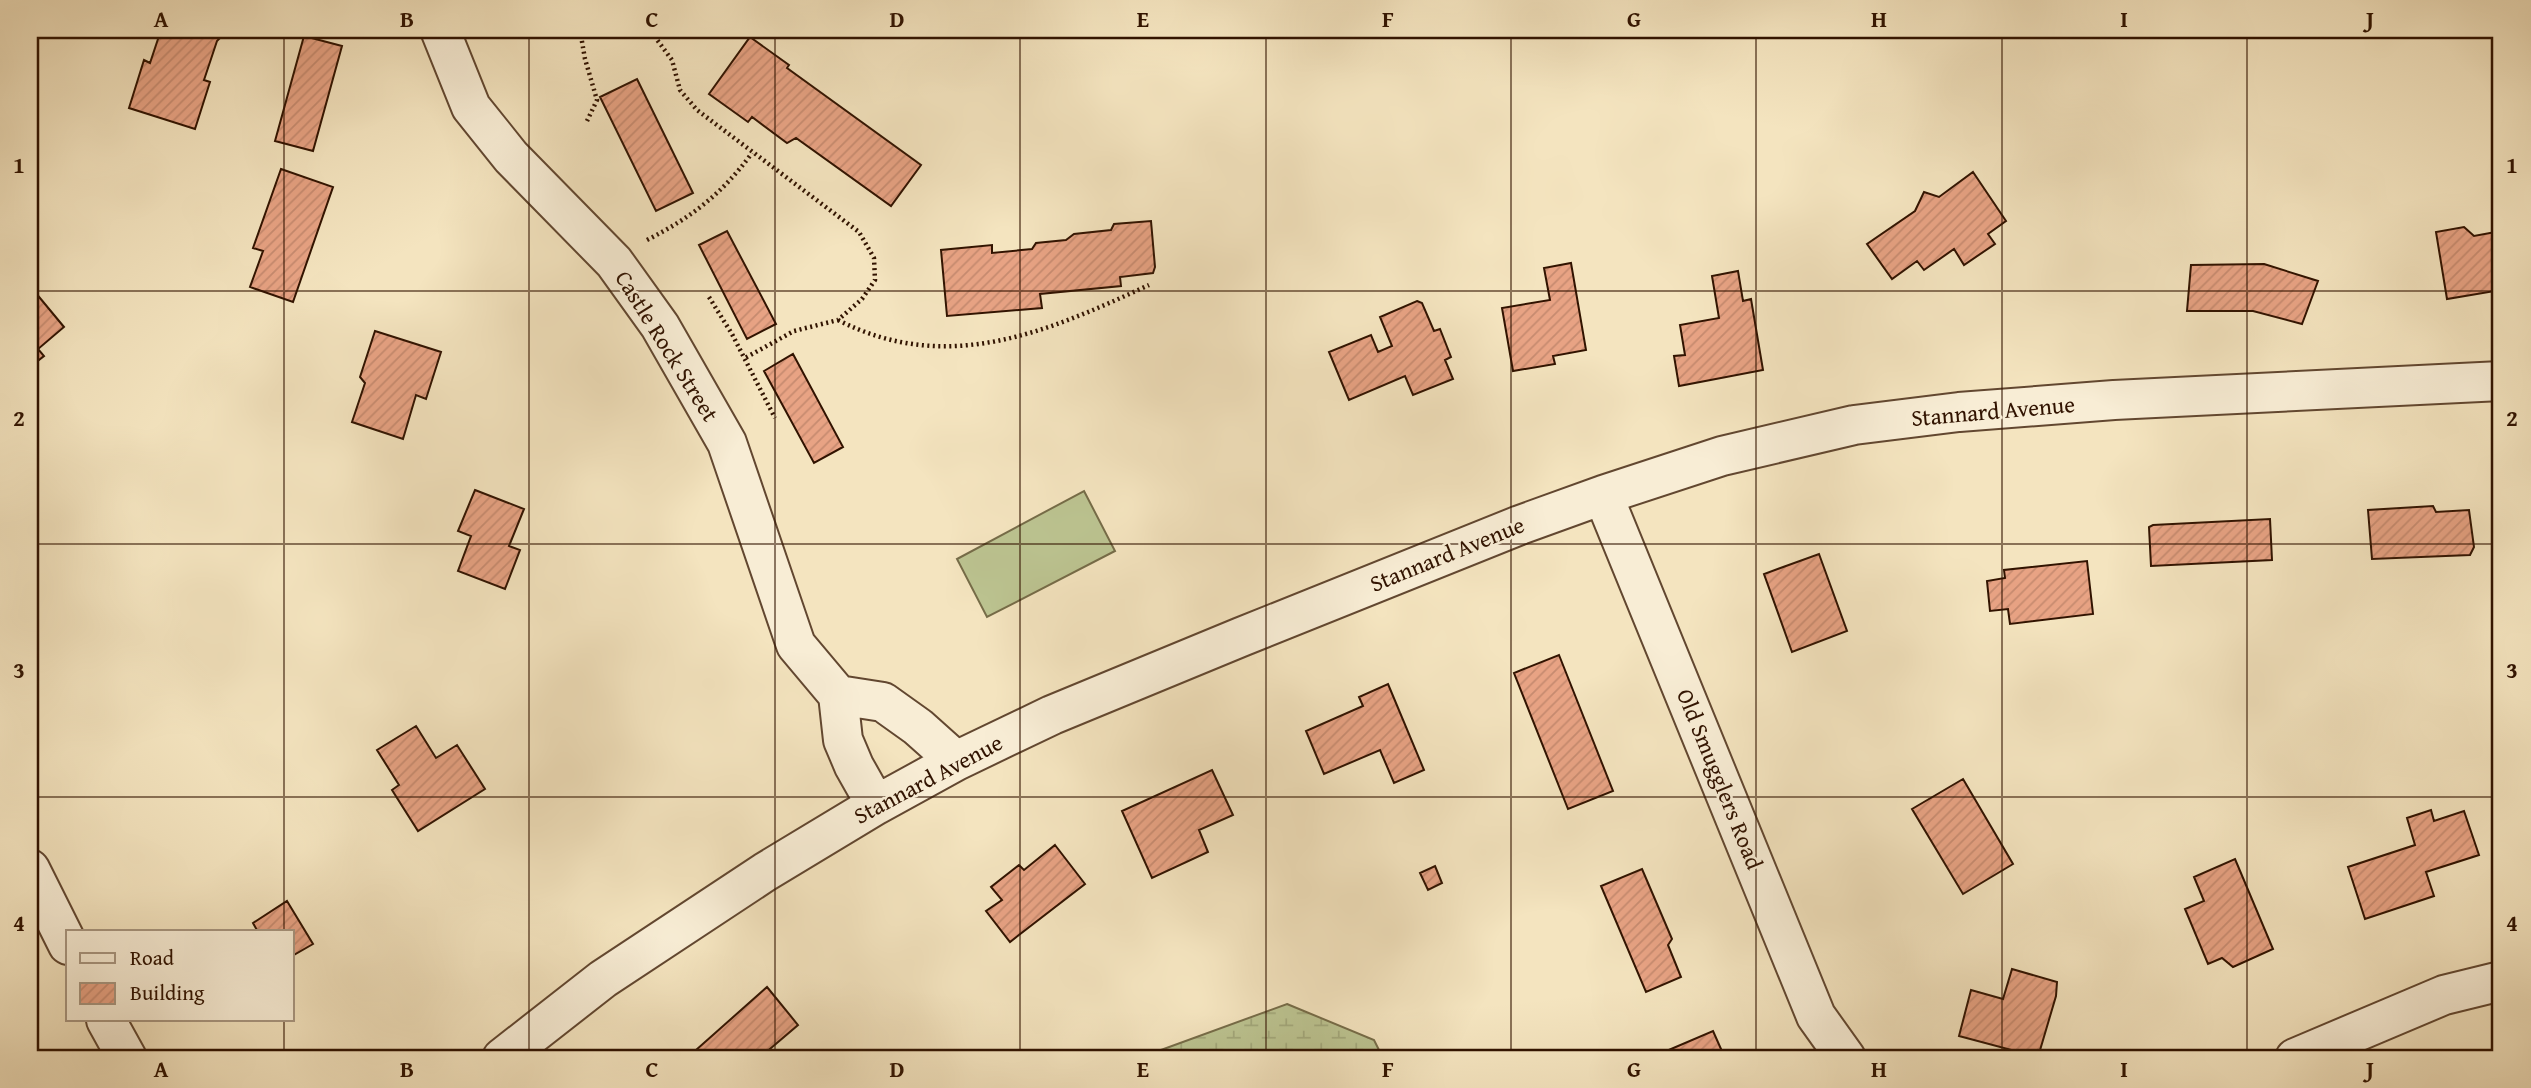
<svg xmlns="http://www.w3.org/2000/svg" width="2531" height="1088" font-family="'Gentium Book Plus',serif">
<defs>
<pattern id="wetland-marsh" width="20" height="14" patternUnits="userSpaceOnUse" patternTransform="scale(1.75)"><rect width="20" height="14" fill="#bcc491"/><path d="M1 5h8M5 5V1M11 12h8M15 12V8" fill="none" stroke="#a2a87b"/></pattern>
<pattern id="building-hatch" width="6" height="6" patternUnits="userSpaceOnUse" patternTransform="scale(1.75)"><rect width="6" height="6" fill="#e8a384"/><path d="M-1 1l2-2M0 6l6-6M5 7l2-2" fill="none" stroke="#c78b70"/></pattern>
</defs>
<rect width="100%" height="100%" fill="#f4e4bf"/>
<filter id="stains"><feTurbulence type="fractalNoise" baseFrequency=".00286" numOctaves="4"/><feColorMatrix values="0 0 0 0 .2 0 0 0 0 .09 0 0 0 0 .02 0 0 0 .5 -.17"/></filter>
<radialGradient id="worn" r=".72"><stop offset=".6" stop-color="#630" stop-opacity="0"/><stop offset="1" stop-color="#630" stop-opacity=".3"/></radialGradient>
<path fill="url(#wetland-marsh)" stroke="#766c48" stroke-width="2" d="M1287,1004L1374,1040L1383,1058H1139Z"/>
<path fill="#bcc491" stroke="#766c48" stroke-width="2" d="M1084,491L1115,551L987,617L957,559Z"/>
<path fill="url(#building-hatch)" stroke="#311300" stroke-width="2" d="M161,30H224L221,37L217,41L204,80L210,82L195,129L129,108L144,60L150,63Z
M304,36L342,46L313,151L275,141Z
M750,37L789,65L787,68L921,165L891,206L796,138L787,143L752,117L748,122L709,94Z
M637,79L693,193L656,211L600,97Z
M281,169L333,187L293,302L250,287L263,251L253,248Z
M1973,172L2006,221L1988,234L1995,244L1964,265L1954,249L1924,270L1917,261L1892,279L1867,244L1915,211L1924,192L1939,197Z
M1151,221L1155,267L1153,273L1120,277L1121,286L1040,294L1042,308L947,316L941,250L992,245V253L1032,249L1036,243L1066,240L1074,234L1111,230L1114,224Z
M2464,227L2474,236L2501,231V290L2447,299L2436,232Z
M727,231L776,324L747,339L699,245Z
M1571,263L1586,350L1553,356L1555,364L1513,371L1502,308L1550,300L1544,268Z
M2264,264L2318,281L2302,324L2253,311H2187L2191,265Z
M1738,271L1743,301L1751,299L1763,370L1679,386L1674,356L1685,355L1680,325L1719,318L1712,276Z
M30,286L64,327L38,349L44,356L30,367Z
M1417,301L1422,303L1434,331L1440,329L1451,357L1445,360L1453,379L1413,395L1405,376L1349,400L1329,352L1371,335L1378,352L1392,346L1380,317Z
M375,331L441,352L426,399L416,395L403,439L352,422L365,383L360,377Z
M793,354L843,447L814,463L764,371Z
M475,490L524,509L509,546L520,550L505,589L458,571L471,536L458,531Z
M2433,506L2436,512L2469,510L2474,547L2470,555L2372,559L2368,510Z
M2270,519L2272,560L2151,566L2149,527L2153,525Z
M1819,554L1847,631L1792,652L1764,574Z
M2087,561L2093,614L2010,624L2008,609L1990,611L1987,581L2005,578L2004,570Z
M1559,655L1613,791L1568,809L1514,673Z
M1388,684L1424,770L1394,783L1380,750L1324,774L1306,731L1363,706L1359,697Z
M416,726L436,758L457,745L485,789L418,831L392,790L399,785L377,750Z
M1212,770L1233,815L1199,830L1208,852L1152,878L1122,811Z
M1963,779L2013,864L1963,894L1912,809Z
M2431,810L2434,821L2464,811L2479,855L2426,872L2434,896L2365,919L2348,867L2415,845L2407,818Z
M1055,845L1085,884L1010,942L986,911L1002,900L991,887L1019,865L1024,870Z
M2235,859L2273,949L2233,967L2222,958L2208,964L2185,909L2204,901L2194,877Z
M1435,866L1442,883L1428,890L1420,873Z
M1642,869L1672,939L1668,945L1681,977L1646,992L1601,886Z
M287,901L313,944L292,956V932H258L253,923Z
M2012,969L2057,982L2056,996L2038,1057L1959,1036L1971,990L2003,999Z
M767,987L798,1025L764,1054H759L754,1058H687Z
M1713,1031L1725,1058H1650Z"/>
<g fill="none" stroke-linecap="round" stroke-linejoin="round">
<g stroke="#624730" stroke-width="42">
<path id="minor" d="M440,30L471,107L511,157L614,262L660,326L727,443L796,645L838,695L883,702L918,727L956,761
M1603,495L1816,1016L1846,1058
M838,695L843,740L854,766L876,805
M30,869L68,945
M106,1020L127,1058
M502,1058L603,979L765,872L876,805L956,761L1052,715L1241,637L1520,525L1603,495L1722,456L1854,425L1959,412L2114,400L2501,381
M2295,1058L2444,995L2501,981"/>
</g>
<path stroke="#311300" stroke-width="4.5" stroke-dasharray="2 3.5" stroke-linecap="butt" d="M561,30L580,33L615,30
M580,30L585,59L597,100L587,121
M645,30L655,37L672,60L680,90L697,110L859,232L874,258L875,280L862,299L838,320L794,331L745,358
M647,240C692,217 722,194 752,153
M709,297L732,334L775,418
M838,320C947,376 1047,332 1149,285"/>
<use href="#minor" stroke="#f8edd5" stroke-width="38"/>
</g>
<path fill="none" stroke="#311300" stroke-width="2" stroke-opacity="0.55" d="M284,30V932M529,30V1058M775,30V1058M1020,30V1058M1266,30V1058M1511,30V1058M1756,30V1058M2002,30V1058M2247,30V1058M30,291H2501M30,544H2501M30,797H2501M284,1020V1058"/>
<g text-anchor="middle" stroke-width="5" stroke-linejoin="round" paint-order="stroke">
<g font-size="23" fill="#311300" stroke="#f8edd5">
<text transform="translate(667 346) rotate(58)" y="8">Castle Rock Street</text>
<text transform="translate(1993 411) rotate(-5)" y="8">Stannard Avenue</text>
<text transform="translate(1447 554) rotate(-22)" y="8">Stannard Avenue</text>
<text transform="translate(928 779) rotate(-28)" y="8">Stannard Avenue</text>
<text transform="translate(1720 779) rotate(68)" y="8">Old Smugglers Road</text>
</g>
</g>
<rect width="2531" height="1088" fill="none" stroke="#f4e4bf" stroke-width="77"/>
<rect x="66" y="930" width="228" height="91" fill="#f8edd5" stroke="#a89680" stroke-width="2"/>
<rect x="80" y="953" width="35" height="10" fill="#f8edd5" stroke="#a89680" stroke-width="2"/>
<text x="130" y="965" font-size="21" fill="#311300">Road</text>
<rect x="80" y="983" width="35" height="21" fill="url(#building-hatch)" stroke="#a89680" stroke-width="2"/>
<text x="130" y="1000" font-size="21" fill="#311300">Building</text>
<rect x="38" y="38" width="2454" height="1012" fill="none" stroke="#311300" stroke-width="2.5"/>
<g font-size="23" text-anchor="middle" font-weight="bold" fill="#311300">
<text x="161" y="27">A</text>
<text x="407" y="27">B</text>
<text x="652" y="27">C</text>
<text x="897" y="27">D</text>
<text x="1143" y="27">E</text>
<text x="1388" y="27">F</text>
<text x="1634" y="27">G</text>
<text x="1879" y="27">H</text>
<text x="2124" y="27">I</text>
<text x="2370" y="27">J</text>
<text x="19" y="173">1</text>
<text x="2512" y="173">1</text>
<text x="19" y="426">2</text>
<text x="2512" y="426">2</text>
<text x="19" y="678">3</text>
<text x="2512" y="678">3</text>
<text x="19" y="931">4</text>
<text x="2512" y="931">4</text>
<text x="161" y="1077">A</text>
<text x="407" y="1077">B</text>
<text x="652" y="1077">C</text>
<text x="897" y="1077">D</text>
<text x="1143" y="1077">E</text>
<text x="1388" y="1077">F</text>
<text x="1634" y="1077">G</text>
<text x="1879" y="1077">H</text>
<text x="2124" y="1077">I</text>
<text x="2370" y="1077">J</text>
</g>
<rect width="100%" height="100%" filter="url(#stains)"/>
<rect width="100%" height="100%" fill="url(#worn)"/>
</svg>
